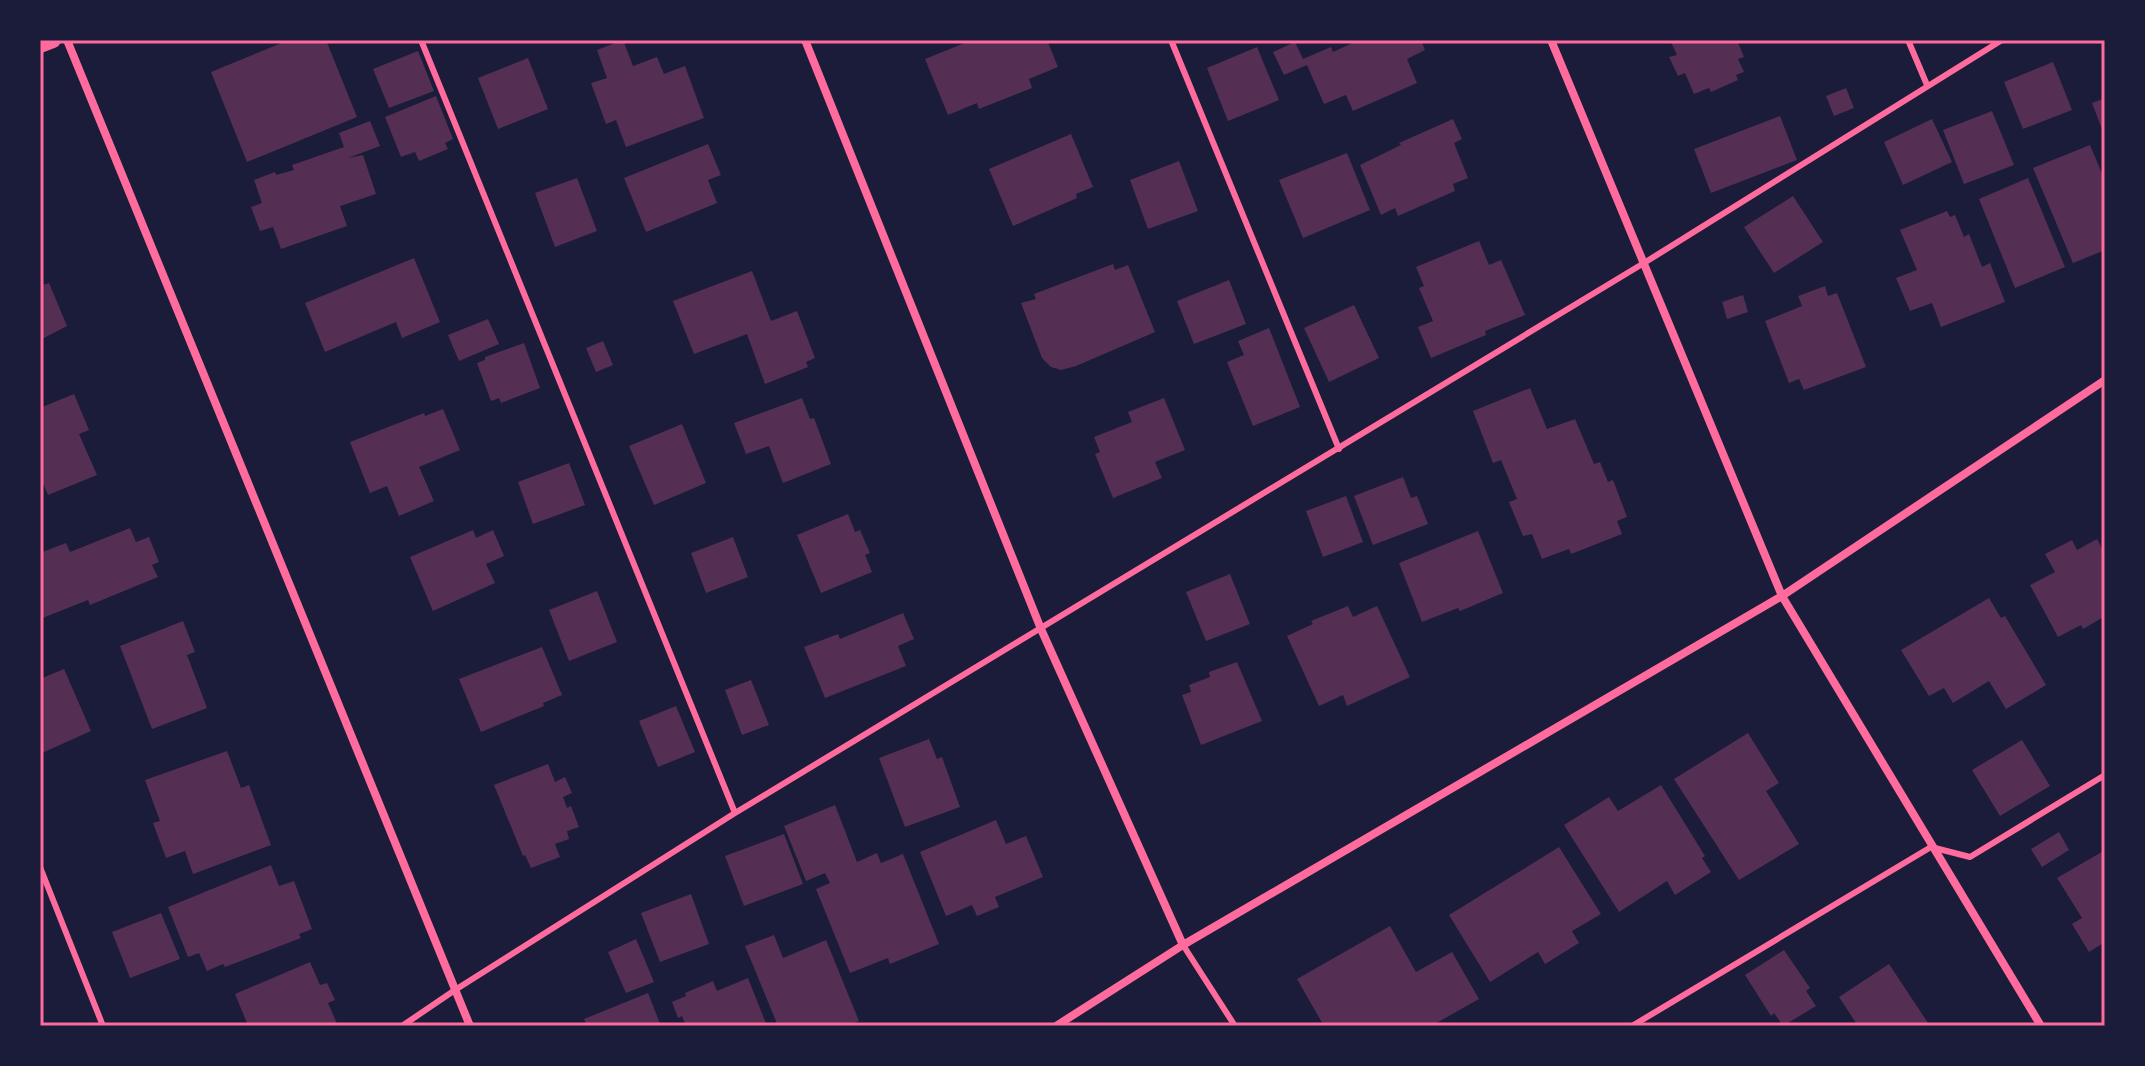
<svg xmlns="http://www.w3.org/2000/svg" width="2145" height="1066" font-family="'Titillium Web',sans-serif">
<rect width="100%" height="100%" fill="#1b1b3a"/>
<path fill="#542f53" d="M289,40H326L357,117L247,162L211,72Z
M623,40L633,66L657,57L664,74L685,66L704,118L626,147L616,120L606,124L591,83L607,78L597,50Z
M972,40H1047L1058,67L1029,79L1032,88L979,109L977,103L948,115L925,59Z
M1359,40H1421L1425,50L1407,59L1417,83L1353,111L1346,95L1324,104L1307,65L1284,75L1273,52L1295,42L1303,59L1331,47L1333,52Z
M1670,40H1730L1731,42L1737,40L1744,57L1738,59L1744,72L1736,75L1738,80L1711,92L1709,88L1694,94L1685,73L1678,76L1669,57L1677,55Z
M1257,47L1279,100L1228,121L1207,68Z
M418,51L434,91L389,108L373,69Z
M528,58L548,109L498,129L478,78Z
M2053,62L2072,110L2023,129L2004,82Z
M1846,88L1854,108L1834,116L1826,96Z
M436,96L453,139L445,143L448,149L419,161L415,152L401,157L385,117Z
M2105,98V137L2092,103Z
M1992,111L2014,165L1964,184L1943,130Z
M1780,116L1797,160L1711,193L1694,149Z
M1453,119L1462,139L1454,143L1468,178L1453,184L1455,191L1398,216L1395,208L1381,215L1360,165L1401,145L1399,143Z
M1932,119L1952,162L1903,185L1884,142Z
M370,121L380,146L348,158L363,155L376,194L340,206L347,226L281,249L273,227L260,231L251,207L262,203L254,180L275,172L276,175L294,170L292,165L344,147L339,133Z
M1071,134L1093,187L1076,194L1077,198L1013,226L989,169Z
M708,144L721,175L708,180L717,203L646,232L624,178Z
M2090,145L2105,181V250L2073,263L2033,168Z
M1347,153L1370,210L1303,238L1279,180Z
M1179,161L1198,211L1148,229L1130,180Z
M577,178L597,231L555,247L535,193Z
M2028,178L2065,267L2015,288L1979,199Z
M1793,196L1823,242L1774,273L1744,227Z
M1947,211L1950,217L1955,215L1964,237L1969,234L1982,267L1990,263L2005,302L1941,327L1932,303L1910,311L1896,278L1917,270L1900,230Z
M1479,241L1489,265L1501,260L1525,315L1485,331L1486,335L1431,358L1418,327L1433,321L1419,288L1424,286L1416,267Z
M414,258L440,322L402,338L396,322L325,352L305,303Z
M1113,264L1115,270L1128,265L1155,332L1076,366L1061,370L1051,367L1042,358L1021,303L1036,299L1034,294Z
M752,271L771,321L797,311L815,358L806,362L808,367L765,384L747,334L694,354L673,301Z
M1229,280L1246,324L1194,344L1177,301Z
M49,283L67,326L40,340V286Z
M1825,286L1828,296L1837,293L1866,367L1804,390L1799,379L1789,383L1765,321L1802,306L1798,296Z
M1743,295L1748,312L1727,319L1722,302Z
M1354,305L1379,358L1329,382L1304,328Z
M488,319L499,344L459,361L448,335Z
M1269,328L1300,407L1253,426L1227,362L1244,355L1238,341Z
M603,341L613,365L596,372L586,348Z
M524,343L540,388L501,403L499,398L491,401L477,363L485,360V357Z
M1530,388L1547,429L1575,419L1594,464L1600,462L1608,482L1613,480L1627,517L1617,521L1622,534L1571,554L1569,549L1542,559L1532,534L1523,536L1509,502L1517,499L1501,460L1493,463L1473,411Z
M74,394L89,430L79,434L97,475L48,495L40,476V408Z
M802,398L810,419L814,418L831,464L783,483L769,446L746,454L734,423Z
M1164,398L1185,450L1155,462L1162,478L1113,498L1095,454L1100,452L1094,437L1132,422L1128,412Z
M443,409L460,450L419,467L434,501L399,516L387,486L370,493L350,442L424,413L425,416Z
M682,424L706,483L654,505L629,446Z
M569,463L585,505L533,524L518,482Z
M1403,477L1411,498L1417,496L1428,524L1373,545L1354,496Z
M1346,496L1363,542L1323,557L1306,511Z
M848,514L855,532L860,530L870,553L865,555L872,572L821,593L797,535Z
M130,528L136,542L149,537L159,562L152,565L158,577L90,605L88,600L40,619V553L66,543L70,552Z
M473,530L476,538L493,530L504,556L486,564L495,583L433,611L410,557Z
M1478,531L1503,593L1460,611L1458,608L1422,622L1399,563Z
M733,537L748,577L706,593L691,553Z
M2097,539L2105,554V616L2083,629L2081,625L2058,637L2030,585L2055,572L2045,554L2072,540L2077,550Z
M1230,574L1250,624L1206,641L1186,592Z
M597,591L617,642L569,661L549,610Z
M1989,598L2001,618L2005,616L2046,685L2006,709L1989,681L1953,703L1944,688L1929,696L1901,650Z
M1348,606L1353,617L1377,606L1410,677L1347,706L1343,695L1319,706L1287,636L1313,624L1311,621Z
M903,613L914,639L898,646L906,666L825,698L804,647L838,634L840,639Z
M183,621L195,652L187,655L207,708L152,729L120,646Z
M542,647L562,695L543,703L544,706L481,732L459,679Z
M1237,662L1262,721L1201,745L1182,695L1191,692L1189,685L1210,677L1209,672Z
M64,669L91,731L42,753L40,679Z
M751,680L769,725L742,735L725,690Z
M676,706L695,752L658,767L639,721Z
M1748,733L1779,783L1766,791L1799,844L1739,880L1674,779Z
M929,739L937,759L942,757L960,807L905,827L879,758Z
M2022,740L2050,786L2000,816L1972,770Z
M227,751L241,788L249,785L271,845L193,874L185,851L166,858L153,823L160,821L145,780Z
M548,764L555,782L565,777L572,793L563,797L567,808L571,806L579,827L567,831L569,839L555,844L560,857L531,868L525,855L523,856L494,785Z
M1661,785L1705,856L1702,858L1711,872L1675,895L1667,881L1619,912L1564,825L1609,797L1618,811Z
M835,805L857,862L877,853L881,863L903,854L939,944L890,964L888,958L850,973L816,889L830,883L825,873L806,881L784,826Z
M996,820L1006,844L1026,836L1043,877L995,897L999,907L977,916L972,905L946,916L920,852Z
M2059,832L2069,850L2042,867L2031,849Z
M784,834L803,884L744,906L725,856Z
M1559,847L1601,914L1572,931L1579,943L1545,964L1538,952L1490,982L1449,915Z
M2105,850V942L2089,952L2072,924L2082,918L2057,878Z
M271,865L279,886L294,881L312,929L299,934L301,938L225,967L223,964L207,971L199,953L188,957L168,907Z
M691,894L709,944L660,962L641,913Z
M161,913L180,959L130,978L112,932Z
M1390,926L1416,972L1452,952L1479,999L1431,1026H1324L1297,979Z
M774,935L783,958L826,940L859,1021L846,1026H778L745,946Z
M636,939L654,982L626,993L608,952Z
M1784,950L1810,988L1806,991L1816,1006L1783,1026L1774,1013L1771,1016L1745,975Z
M310,962L320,985L327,983L335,1000L328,1003L338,1026H240L247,1023L235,994Z
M1889,964L1930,1026H1858L1839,997Z
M748,978L767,1026H686L682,1016L678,1018L672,1002L686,996L685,993L713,981L717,991Z
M648,993L661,1026H587L584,1019Z"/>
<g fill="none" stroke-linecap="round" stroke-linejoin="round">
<path stroke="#ff6b9d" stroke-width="6" d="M421,40L735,813
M1171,40L1339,449
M1908,40L1927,85
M40,867L103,1026
M1183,945L1235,1026
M402,1026L455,990L735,813L1644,263L2002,40
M1632,1026L1931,847L1970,857L2105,775"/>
<path stroke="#ff6b9d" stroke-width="8" d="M67,40L470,1026
M805,40L1041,629L1183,945
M1551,40L1782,596L2041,1026
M1056,1026L1183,945L1782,596L2105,380"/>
<path stroke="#ff6b9d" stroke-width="16" d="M40,45L53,40"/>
</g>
<rect width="2145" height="1066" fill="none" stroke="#1b1b3a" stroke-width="84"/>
<rect x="42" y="42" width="2061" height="982" fill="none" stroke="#ff6b9d" stroke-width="3"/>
</svg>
